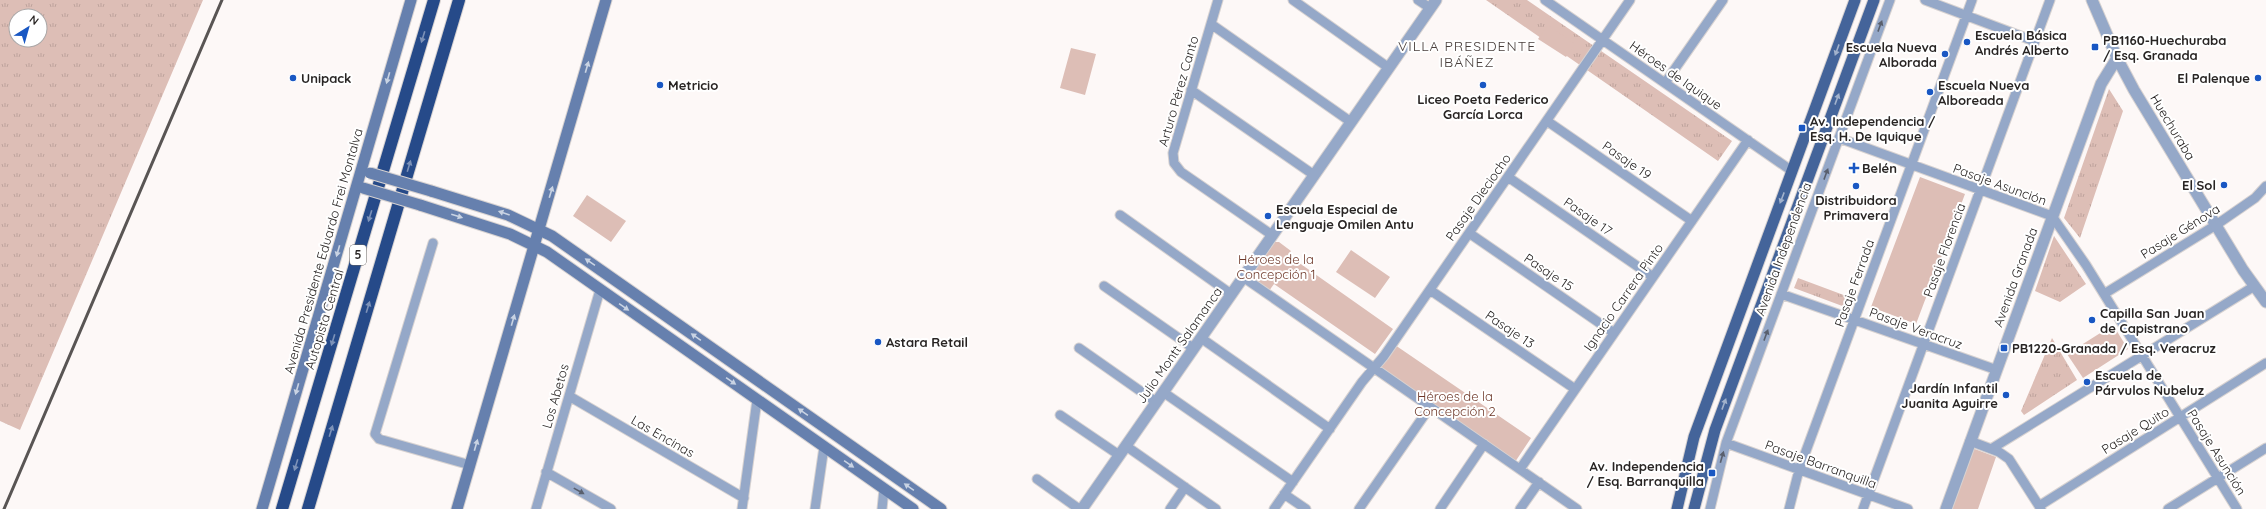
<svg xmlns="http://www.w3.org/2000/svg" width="2266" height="509" font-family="Quicksand,sans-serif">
<defs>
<pattern id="grass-tufts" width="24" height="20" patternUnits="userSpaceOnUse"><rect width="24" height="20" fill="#ddbeb6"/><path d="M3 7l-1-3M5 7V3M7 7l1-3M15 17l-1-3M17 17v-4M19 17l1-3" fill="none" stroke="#bea39c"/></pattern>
</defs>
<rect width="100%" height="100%" fill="#fdf8f7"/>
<path fill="url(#grass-tufts)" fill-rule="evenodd" d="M0,0H203L20,430L0,421ZM16,16H40V40H16Z
M1486,0H1527L1732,141L1718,161Z
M2109,89L2123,111L2080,238L2064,218Z
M2054,236L2086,284L2060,302L2035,291Z
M1798,278L1849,297L1845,307L1794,288Z
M2052,338L2077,380L2024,415L2021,411Z"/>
<path fill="#ddbeb6" d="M1548,25L1575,44L1566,57L1538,39Z
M1071,48L1096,54L1085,95L1060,88Z
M1920,177L1965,194L1916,324L1871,307Z
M587,195L626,221L611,242L573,216Z
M1272,242H1279L1291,251L1288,255L1393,329L1375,354L1274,284L1269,291L1251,278V271Z
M1351,250L1390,277L1375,298L1336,272Z
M2113,325L2128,349L2083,378L2067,354Z
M1395,345L1531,438L1515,462L1379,370Z
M1972,448L1996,457L1978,509H1951Z"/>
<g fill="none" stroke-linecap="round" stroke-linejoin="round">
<g stroke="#d7d2d1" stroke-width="11">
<path id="minor" d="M1218,0L1173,153L1174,163L1181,172L1272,235
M1293,0L1389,68
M1418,0L1430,8
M1545,0L1792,171
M1925,0L2034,41
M1211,24L1351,122
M1665,83L1723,0
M1191,90L1314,175
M1547,121L1692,221
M1839,138L2052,216L2086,265L2237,509
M1508,177L1653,277
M1120,215L1231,294
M1469,233L1614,333
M433,243L375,434L379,439L470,465
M1243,277L1577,509
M1104,286L1193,348
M1430,290L1575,389
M1781,294L1997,370
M2104,294L2216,225L2255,198L2266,186
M1201,338L1330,429
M1079,348L1156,402
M1163,392L1293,482
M569,396L744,498
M1060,415L1119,455
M1970,441L1999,452L2009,459L2041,509
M1726,443L1908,509
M1126,446L1216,509
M1991,449L2253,287
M1520,469L1748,140
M546,472L611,509
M1037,479L1079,509
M1284,494L1306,509
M2039,506L2266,363
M536,509L600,290
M742,509L757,400
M815,509L824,447
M882,509L884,489
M1170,509L1185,487
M1274,509L1362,382L1384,356L1630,0
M1359,509L1430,407
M1440,509L1484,444
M1520,509L1539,482
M1710,509L1726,443L1890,0
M1789,509L1799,470L1972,0
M1863,509L2050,0
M2168,509L2266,448"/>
</g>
<g stroke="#d7d2d1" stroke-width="13">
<path id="tertiary" d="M2092,0L2117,58L2134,90L2243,270L2266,302
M1082,509L1436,0
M1946,509L2101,84L2117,58"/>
</g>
<g stroke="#d7d2d1" stroke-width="13">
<path id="secondary" d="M431,191L508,215L552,236L941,509
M420,205L510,234L547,252L913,509
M262,509L411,0
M457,509L606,0"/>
</g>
<g stroke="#d7d2d1" stroke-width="13">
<path id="primary" d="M1677,509L1694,437L1855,0
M1694,509L1715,430L1874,0"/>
</g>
<g stroke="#d7d2d1" stroke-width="14">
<path id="motorway" d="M282,509L434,0
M308,509L459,0"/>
</g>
<use href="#minor" stroke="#95a8c8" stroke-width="9"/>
<use href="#tertiary" stroke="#95a8c8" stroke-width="11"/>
<use href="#secondary" stroke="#6680ae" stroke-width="11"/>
<use href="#primary" stroke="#44649a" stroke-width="11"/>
<use href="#motorway" stroke="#264a89" stroke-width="12"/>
<path stroke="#595554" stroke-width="3" d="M4,509L222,0"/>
<g stroke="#d7d2d1" stroke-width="13" stroke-linecap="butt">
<path id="secondary-bridge" d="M370,173L431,191
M363,188L420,205"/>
</g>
<use href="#secondary-bridge" stroke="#6680ae" stroke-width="11"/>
</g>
<defs><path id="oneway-solid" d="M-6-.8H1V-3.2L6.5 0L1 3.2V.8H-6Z"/></defs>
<g fill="#595f6d">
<use href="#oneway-solid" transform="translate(1880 26) rotate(-70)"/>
<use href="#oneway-solid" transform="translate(1826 174) rotate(-70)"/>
<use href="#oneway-solid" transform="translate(1766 335) rotate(-70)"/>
<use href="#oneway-solid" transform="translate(1722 457) rotate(-74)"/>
<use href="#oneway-solid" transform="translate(579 491) rotate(29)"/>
</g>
<g fill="#7d92b8">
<use href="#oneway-solid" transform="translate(423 37) rotate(107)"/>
<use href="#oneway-solid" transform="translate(409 166) rotate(-73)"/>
<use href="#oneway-solid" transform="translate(370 216) rotate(107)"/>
<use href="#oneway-solid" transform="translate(368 307) rotate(-73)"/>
<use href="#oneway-solid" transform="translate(333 340) rotate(107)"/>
<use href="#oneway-solid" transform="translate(331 431) rotate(-73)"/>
<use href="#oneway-solid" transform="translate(296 465) rotate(107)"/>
</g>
<g fill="#a2b2cc">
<use href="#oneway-solid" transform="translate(1837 50) rotate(110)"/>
<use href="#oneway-solid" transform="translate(1837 99) rotate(-70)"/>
<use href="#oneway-solid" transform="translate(1782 198) rotate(111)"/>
<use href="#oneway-solid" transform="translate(1724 404) rotate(-70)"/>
</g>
<g fill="#c9d3e3">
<use href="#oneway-solid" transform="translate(587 67) rotate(-74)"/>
<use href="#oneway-solid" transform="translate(388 78) rotate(106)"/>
<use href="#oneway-solid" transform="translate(551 192) rotate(-73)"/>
<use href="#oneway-solid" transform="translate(504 213) rotate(-161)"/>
<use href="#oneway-solid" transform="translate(457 216) rotate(17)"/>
<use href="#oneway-solid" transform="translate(338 251) rotate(106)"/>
<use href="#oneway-solid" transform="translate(590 262) rotate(-146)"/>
<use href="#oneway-solid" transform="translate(624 307) rotate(35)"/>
<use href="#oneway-solid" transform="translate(513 320) rotate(-74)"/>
<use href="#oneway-solid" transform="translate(696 337) rotate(-145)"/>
<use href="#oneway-solid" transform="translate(731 381) rotate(35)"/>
<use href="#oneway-solid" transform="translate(297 389) rotate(106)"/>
<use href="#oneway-solid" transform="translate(803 412) rotate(-145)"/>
<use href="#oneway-solid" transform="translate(476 445) rotate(-74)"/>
<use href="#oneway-solid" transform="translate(849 464) rotate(35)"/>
<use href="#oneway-solid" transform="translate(909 487) rotate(-145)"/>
</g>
<g fill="#1957c3" stroke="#fff" stroke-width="1.5">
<circle cx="1967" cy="42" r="4"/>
<rect x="2091" y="43" width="8" height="8" rx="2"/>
<circle cx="1945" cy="54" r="4"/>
<circle cx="293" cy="78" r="4"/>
<circle cx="2258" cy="78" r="4"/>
<circle cx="660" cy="85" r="4"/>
<circle cx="1483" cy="85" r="4"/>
<circle cx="1930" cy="92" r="4"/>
<rect x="1798" y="124" width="8" height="8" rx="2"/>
<path d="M1852 162h4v4h4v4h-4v4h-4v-4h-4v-4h4z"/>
<circle cx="2224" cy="185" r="4"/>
<circle cx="1856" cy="186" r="4"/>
<circle cx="1268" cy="216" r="4"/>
<circle cx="2092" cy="320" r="4"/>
<circle cx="878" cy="342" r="4"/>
<rect x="2000" y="344" width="8" height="8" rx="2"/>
<circle cx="2087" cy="382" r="4"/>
<circle cx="2006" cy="395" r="4"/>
<rect x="1708" y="469" width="8" height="8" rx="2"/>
</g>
<g text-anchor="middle" stroke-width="4" stroke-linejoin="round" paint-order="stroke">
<rect fill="#fff" stroke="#686665" stroke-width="1" x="350" y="245" width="16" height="20" rx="3"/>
<g font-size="12" font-weight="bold" fill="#282423">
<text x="358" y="259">5</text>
</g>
<g font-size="13" font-weight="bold" fill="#282423" stroke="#fff" text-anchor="start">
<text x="1975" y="40">Escuela Básica<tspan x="1975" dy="15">Andrés Alberto</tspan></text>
<text x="2103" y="45">PB1160-Huechuraba<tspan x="2103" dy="15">/ Esq. Granada</tspan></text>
<text x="1937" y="52" text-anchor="end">Escuela Nueva<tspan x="1937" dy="15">Alborada</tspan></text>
<text x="301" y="83">Unipack</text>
<text x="2250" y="83" text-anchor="end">El Palenque</text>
<text x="668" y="90">Metricio</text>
<text x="1938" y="90">Escuela Nueva<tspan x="1938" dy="15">Alboreada</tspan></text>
<text x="1483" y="104" text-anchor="middle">Liceo Poeta Federico<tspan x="1483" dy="15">García Lorca</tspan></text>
<text x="1810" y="126">Av. Independencia /<tspan x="1810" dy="15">Esq. H. De Iquique</tspan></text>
<text x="1862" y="173">Belén</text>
<text x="2216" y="190" text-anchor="end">El Sol</text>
<text x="1856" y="205" text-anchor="middle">Distribuidora<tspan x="1856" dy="15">Primavera</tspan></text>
<text x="1276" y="214">Escuela Especial de<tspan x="1276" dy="15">Lenguaje Omilen Antu</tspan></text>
<text x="2100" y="318">Capilla San Juan<tspan x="2100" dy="15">de Capistrano</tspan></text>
<text x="886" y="347">Astara Retail</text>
<text x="2012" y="353">PB1220-Granada / Esq. Veracruz</text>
<text x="2095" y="380">Escuela de<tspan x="2095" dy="15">Párvulos Nubeluz</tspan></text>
<text x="1998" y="393" text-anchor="end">Jardín Infantil<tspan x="1998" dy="15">Juanita Aguirre</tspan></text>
<text x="1704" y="471" text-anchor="end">Av. Independencia<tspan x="1704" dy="15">/ Esq. Barranquilla</tspan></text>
</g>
<g font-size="13" fill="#282423" stroke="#fff">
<text transform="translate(1676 75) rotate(35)" y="5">Héroes de Iquique</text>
<text transform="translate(1178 91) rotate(-74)" y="5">Arturo Pérez Canto</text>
<text transform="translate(2173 127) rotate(59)" y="5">Huechuraba</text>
<text transform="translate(1627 160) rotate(35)" y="5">Pasaje 19</text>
<text transform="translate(2000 184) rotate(20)" y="5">Pasaje Asunción</text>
<text transform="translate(1478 197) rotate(-55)" y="5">Pasaje Dieciocho</text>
<text transform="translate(1588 216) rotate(35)" y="5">Pasaje 17</text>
<text transform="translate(2180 231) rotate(-32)" y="5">Pasaje Génova</text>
<text transform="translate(1783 249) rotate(-70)" y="5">Avenida Independencia</text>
<text transform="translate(1944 250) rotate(-70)" y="5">Pasaje Florencia</text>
<text transform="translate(323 251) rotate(-74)" y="5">Avenida Presidente Eduardo Frei Montalva</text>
<text transform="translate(1549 272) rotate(34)" y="5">Pasaje 15</text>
<text transform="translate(2015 277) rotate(-70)" y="5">Avenida Granada</text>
<text transform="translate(1854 283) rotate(-70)" y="5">Pasaje Ferrada</text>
<text transform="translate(1623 297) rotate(-55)" y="5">Ignacio Carrera Pinto</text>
<text transform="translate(324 319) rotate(-73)" y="5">Autopista Central</text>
<text transform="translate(1916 328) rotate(20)" y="5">Pasaje Veracruz</text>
<text transform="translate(1510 329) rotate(34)" y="5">Pasaje 13</text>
<text transform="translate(1179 345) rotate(-55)" y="5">Julio Montt Salamanca</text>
<text transform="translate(555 396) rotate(-74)" y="5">Los Abetos</text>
<text transform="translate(2135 430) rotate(-32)" y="5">Pasaje Quito</text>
<text transform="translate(663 436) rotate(30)" y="5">Las Encinas</text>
<text transform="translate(2217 452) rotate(58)" y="5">Pasaje Asunción</text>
<text transform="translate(1821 464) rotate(20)" y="5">Pasaje Barranquilla</text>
</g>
<g font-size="13" fill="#6e3728" stroke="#fff">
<text x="1276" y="264">Héroes de la<tspan x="1276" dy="15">Concepción 1</tspan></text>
<text x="1455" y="401">Héroes de la<tspan x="1455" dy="15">Concepción 2</tspan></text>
</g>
<g font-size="14" letter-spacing="1" fill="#483e3b" stroke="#fff">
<text x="1467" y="51">VILLA PRESIDENTE<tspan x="1467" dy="16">IBÁÑEZ</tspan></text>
</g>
</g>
<g transform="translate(28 28) rotate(37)"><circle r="19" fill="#ffffff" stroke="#a9a7a7"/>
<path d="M0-3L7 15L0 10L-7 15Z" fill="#1957c3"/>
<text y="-6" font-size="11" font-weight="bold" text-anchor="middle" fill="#282423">N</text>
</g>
</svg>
